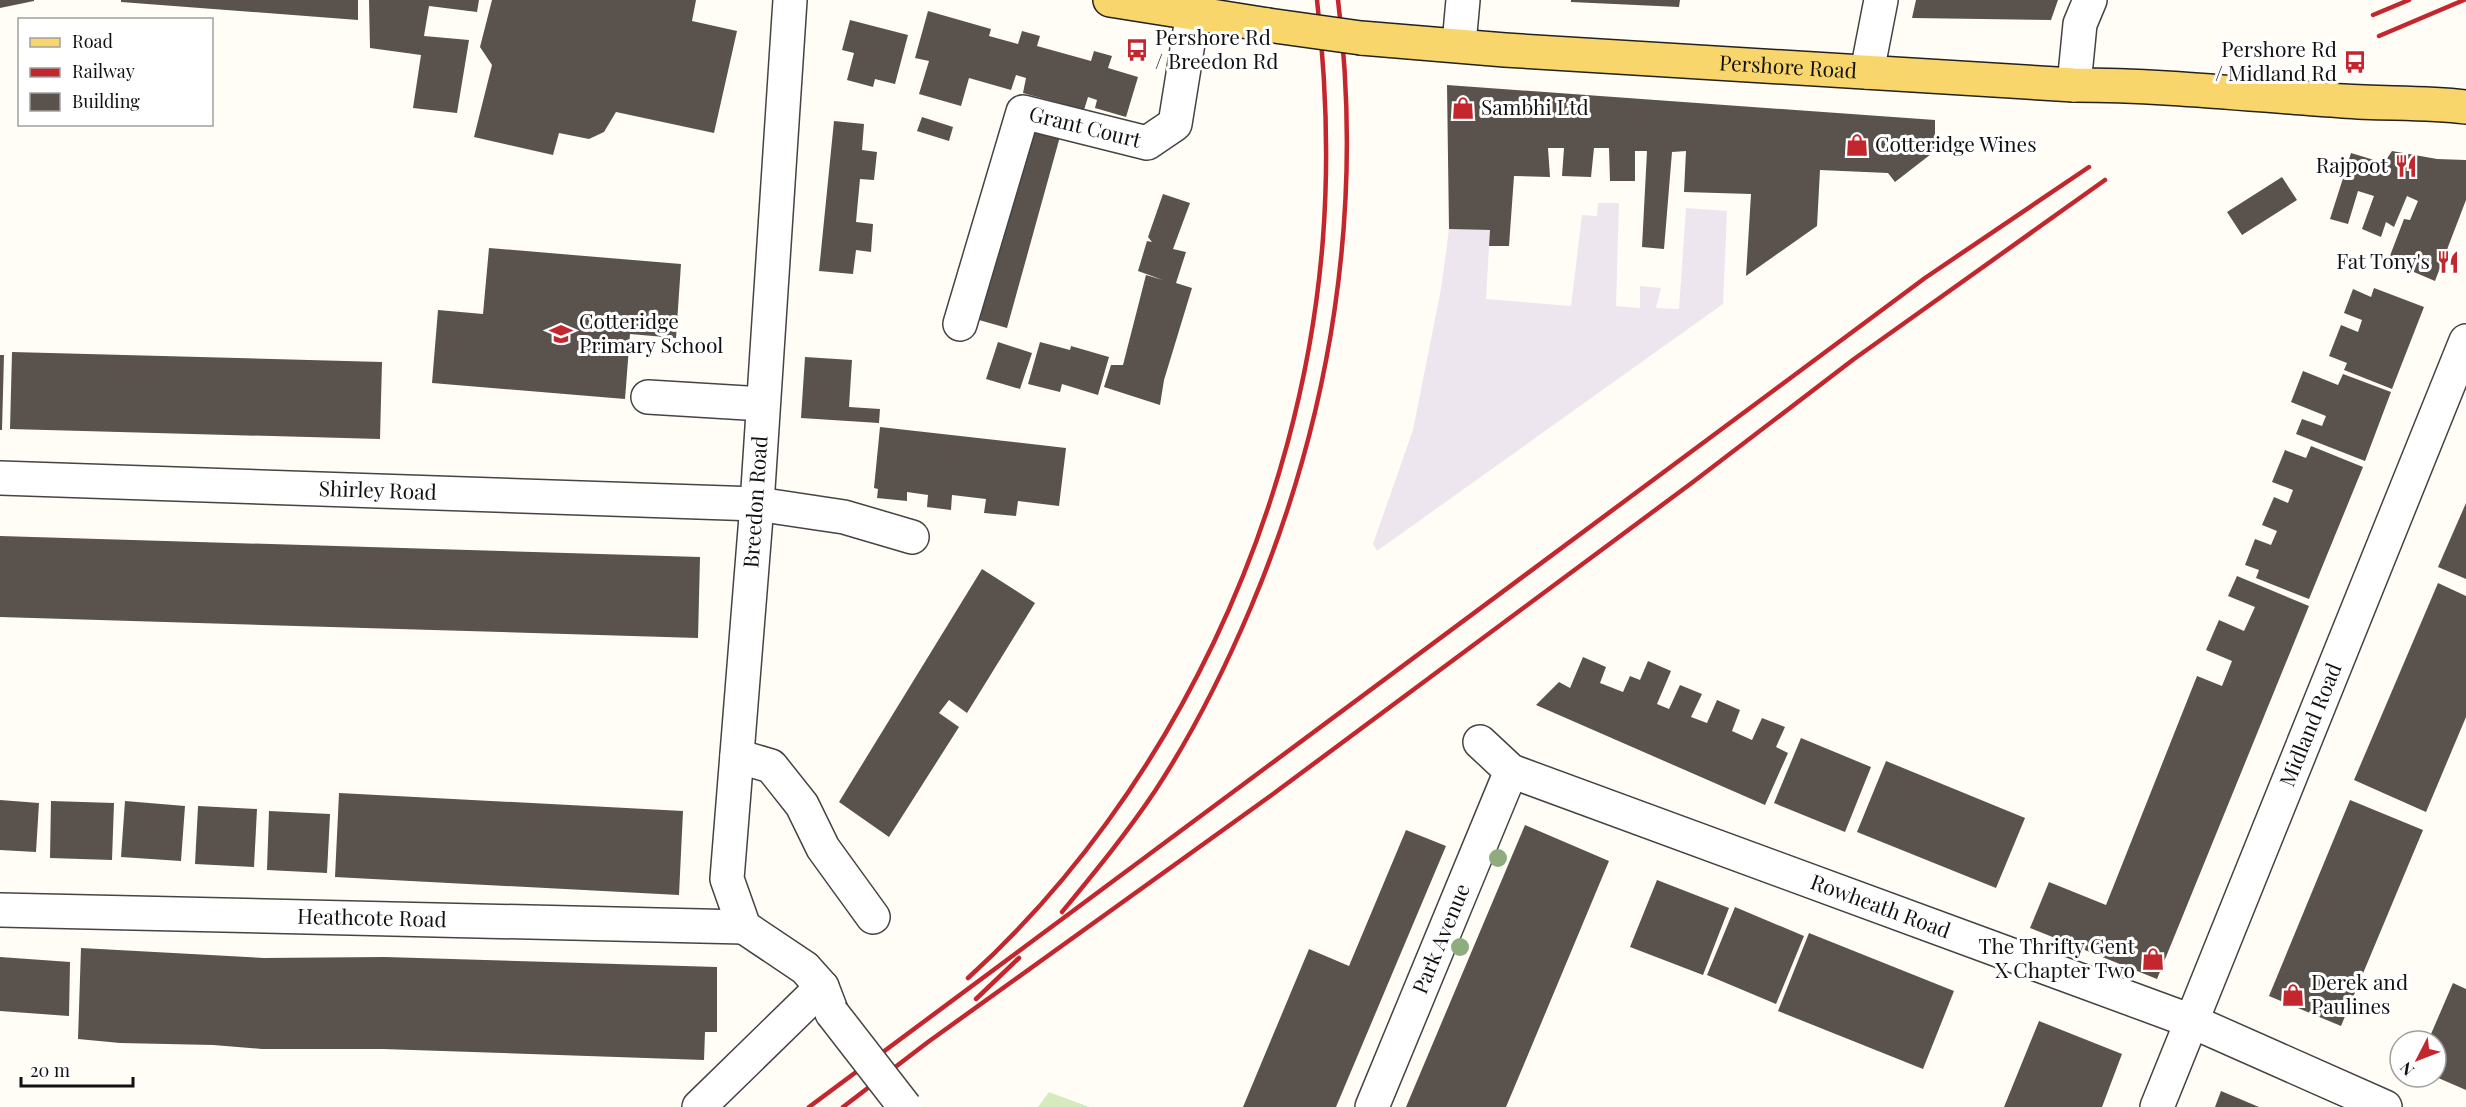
<svg xmlns="http://www.w3.org/2000/svg" width="2466" height="1107" font-family="'Playfair Display',serif">
<rect width="100%" height="100%" fill="#fffdf5"/>
<path fill="#eee6ef" d="M1598,203H1619L1616,306L1640,308V286L1661,288L1656,308L1679,309L1686,208L1727,211L1723,304L1377,551L1373,544L1413,430L1441,289L1449,229L1490,230L1486,299L1571,306L1582,215L1597,216Z"/>
<path fill="#d5ebbd" d="M1049,1092L1089,1107H1038Z"/>
<path fill="#5a524d" d="M0,0H34V1L0,8Z
M121,0H358V20L121,2Z
M369,0H479L477,12L429,6L424,36L469,40L457,113L413,108L421,55L370,48Z
M492,0H696L692,21L737,31L714,133L616,112L604,132L589,139L559,133L553,155L474,137L492,65L480,47Z
M1571,0H1680L1679,7L1571,2Z
M1916,0H2058L2051,20L1912,18Z
M928,11L991,29L989,36L1018,44L1022,31L1040,36L1037,46L1091,61L1094,51L1112,56L1108,68L1138,77L1126,117L1095,108L1097,100L1088,97L1084,110L1023,93L1026,78L1016,75L1011,90L969,78L961,106L919,94L929,61L915,58Z
M850,20L908,35L895,84L875,79L873,87L847,80L854,53L842,50Z
M1447,85L1935,120V151L1895,182L1888,173L1820,170L1817,226L1746,276L1751,194L1684,192L1686,151L1672,152L1664,249L1642,247L1647,151H1635V181H1610L1609,148H1594L1591,177L1562,176L1564,148H1548L1550,177L1514,176L1509,246H1489L1490,230L1449,229Z
M922,117L953,127L949,141L917,131Z
M834,121L864,124L862,150L877,152L874,180L860,179L856,222L873,224L871,252L856,250L853,274L819,271Z
M1033,125L1061,133L1007,328L979,320Z
M2392,151L2437,159L2466,160V200L2435,281L2388,261L2404,219L2410,220L2418,201L2407,196L2394,227L2386,222L2381,237L2362,229L2374,196L2358,191L2348,224L2330,219L2351,153L2384,163Z
M2282,177L2297,200L2242,235L2227,212Z
M1163,194L1190,203L1173,249L1186,252L1176,283L1192,288L1164,380L1160,405L1104,387L1111,365H1123L1146,275L1163,280L1138,271L1147,241L1152,242L1148,237Z
M489,248L681,264L676,338L630,334L625,399L432,383L438,310L483,314Z
M2374,288L2424,307L2392,389L2344,370L2347,363L2329,356L2341,325L2358,332L2362,320L2344,313L2353,289L2371,297Z
M998,342L1032,353L1020,389L986,379Z
M1040,342L1070,350L1071,346L1109,357L1098,395L1062,384L1060,392L1028,384Z
M12,352L382,362L380,439L10,429Z
M0,355H4L2,430H0Z
M805,357L852,360L849,407L880,409L879,423L801,418Z
M2303,371L2338,385L2343,374L2391,392L2365,461L2296,434L2302,419L2322,426L2326,416L2291,402Z
M880,427L1066,448L1059,506L1018,501L1016,516L984,513L986,499L952,495L951,510L927,507L928,495L907,492V501L877,498L878,489L874,488Z
M2311,446L2363,467L2309,599L2256,578L2259,570L2245,565L2255,539L2271,545L2277,531L2262,525L2274,497L2288,503L2293,490L2272,482L2285,450L2306,458Z
M2466,503V579L2438,567Z
M0,536L700,557L698,638L0,617Z
M982,569L1035,603L967,713L949,700L939,713L959,727L889,837L839,802Z
M2237,576L2309,606L2157,979L2030,928L2049,882L2106,905L2197,676L2222,686L2232,661L2206,650L2219,620L2244,631L2255,607L2228,596Z
M2438,583L2466,596V717L2426,812L2354,780Z
M1583,657L1606,667L1600,683L1623,692L1630,676L1640,680L1648,661L1671,671L1657,704L1669,709L1680,685L1702,694L1691,717L1707,723L1717,700L1740,710L1732,731L1752,740L1762,718L1785,727L1776,747L1788,753L1765,805L1536,705L1559,682L1570,688Z
M1801,738L1871,767L1845,832L1774,803Z
M1886,761L2025,818L1996,888L1857,832Z
M339,793L683,811L679,895L335,877Z
M0,800L39,803L36,852L0,850Z
M2350,800L2423,830L2341,1026L2269,996Z
M51,801L114,803L112,860L50,858Z
M125,801L185,806L181,861L121,857Z
M198,806L257,809L254,867L195,864Z
M269,811L330,814L327,873L267,870Z
M1525,825L1609,861L1522,1069L1506,1107H1406Z
M1406,830L1446,846L1336,1107H1243L1309,949L1349,966Z
M1657,880L1729,908L1703,975L1630,947Z
M1735,907L1804,936L1776,1004L1707,975Z
M1809,933L1954,991L1923,1069L1778,1011Z
M81,948L264,958L385,957L717,967V1032H705L704,1060L383,1049H262L213,1045L120,1043L78,1039Z
M0,957L70,962L69,1016L0,1011Z
M2453,983L2466,989V1090L2436,1077V1041H2428Z
M2039,1021L2122,1054L2102,1107H2004Z
M2221,1091L2259,1107H2215Z"/>
<g fill="none" stroke-linecap="round" stroke-linejoin="round">
<g stroke="#444" stroke-width="36">
<g id="minor">
<path d="M790,0L757,504L727,879L744,927L805,968L822,987L832,1013"/>
<path d="M1459,44L1463,0"/>
<path d="M1867,72L1881,0"/>
<path d="M2074,85L2080,24L2090,0"/>
<path id="s1" d="M960,324L1023,112L1147,143L1175,124L1193,12"/>
<path d="M648,397L763,404"/>
<path id="s2" d="M0,478L757,504L844,517L912,537"/>
<path id="s3" d="M1480,742L1511,771L2191,1021L2385,1107"/>
<path d="M737,756L771,766L802,805L823,848L873,917"/>
<path id="s4" d="M0,910L744,927"/>
<path d="M699,1107L822,987"/>
<path id="s5" d="M1372,1107L1511,771"/>
<path id="s6" d="M2157,1107L2466,341"/>
</g>
</g>
<g stroke="#222" stroke-width="36">
<g id="major">
<path d="M1110,0L1268,25"/>
<path id="s7" d="M1361,38L1505,50L2074,85C2164,85 2253,95 2343,101C2384,104 2425,102 2466,107"/>
</g>
</g>
<use href="#minor" stroke="#fff" stroke-width="33"/>
<use href="#major" stroke="#f9d66b" stroke-width="33"/>
<path stroke="#c4262e" stroke-width="4.5" d="M2373,15L2409,0
M2379,36L2464,0
M1062,912C1094,873 1127,833 1155,791C1193,733 1224,671 1251,607C1332,415 1364,208 1338,0
M968,978C1172,793 1302,513 1323,238C1329,159 1326,79 1317,0
M976,999L1019,958
M809,1107L1925,278L2089,167
M843,1107L928,1042L1273,794L1693,482L1854,359L2105,180"/>
<g stroke="#444" stroke-width="36" stroke-linecap="butt">
<path id="minor-bridge" d="M832,1013L905,1107"/>
</g>
<g stroke="#222" stroke-width="36" stroke-linecap="butt">
<path id="major-bridge" d="M1268,25L1361,38"/>
</g>
<use href="#minor-bridge" stroke="#fff" stroke-width="33"/>
<use href="#major-bridge" stroke="#f9d66b" stroke-width="33"/>
</g>
<g fill="#8dad7f">
<circle cx="1498" cy="858" r="9"/>
<circle cx="1460" cy="947" r="9"/>
</g>
<defs>
<g id="bus-bare" transform="scale(1.8)"><path d="M-5-6H5V4H4V6H2V4H-2V6H-4V4H-5ZM-3.5-4V0h7V-4ZM-3.5 1.2v1.5H-2V1.2ZM2 1.2v1.5H3.5V1.2Z" fill="#c4262e" stroke="#fff" stroke-width="2.5" paint-order="stroke"/></g>
<g id="shop-bare" transform="scale(1.8)"><path d="M-5-2.5h2.3a2.7 3.5 0 0 1 5.4 0H5L5.5 6h-11ZM-1.5-2.5h3a1.5 2.3 0 0 0-3 0Z" fill="#c4262e" stroke="#fff" stroke-width="2.5" paint-order="stroke"/></g>
<g id="restaurant-bare" transform="scale(1.8)"><path d="M-5-6h1v4h1v-4h1v4h1v-4h1v5L-1.5 .5V6h-2V.5L-5-1ZM5-6V6H3V1.5H1.5Q1.5-4 5-6Z" fill="#c4262e" stroke="#fff" stroke-width="2.5" paint-order="stroke"/></g>
<g id="school-bare" transform="scale(1.8)"><path d="M0-5L7-2L0 1L-7-2ZM-4 1L0 2.5L4 1V4Q0 6-4 4Z" fill="#c4262e" stroke="#fff" stroke-width="2.5" paint-order="stroke"/></g>
</defs>
<g fill-rule="evenodd">
<use href="#bus-bare" x="1137" y="50"/>
<use href="#bus-bare" x="2355" y="62"/>
<use href="#shop-bare" x="1463" y="108"/>
<use href="#shop-bare" x="1857" y="145"/>
<use href="#restaurant-bare" x="2406" y="166"/>
<use href="#restaurant-bare" x="2448" y="262"/>
<use href="#school-bare" x="561" y="334"/>
<use href="#shop-bare" x="2153" y="959"/>
<use href="#shop-bare" x="2293" y="995"/>
</g>
<g text-anchor="middle" stroke-width="6" stroke-linejoin="round" paint-order="stroke">
<g font-size="21" fill="#111" stroke="#fff" text-anchor="start">
<text x="1155" y="45">Pershore Rd<tspan x="1155" dy="24">/ Breedon Rd</tspan></text>
<text x="2337" y="57" text-anchor="end">Pershore Rd<tspan x="2337" dy="24">/ Midland Rd</tspan></text>
<text x="1481" y="115">Sambhi Ltd</text>
<text x="1875" y="152">Cotteridge Wines</text>
<text x="2388" y="173" text-anchor="end">Rajpoot</text>
<text x="2430" y="269" text-anchor="end">Fat Tony's</text>
<text x="579" y="329">Cotteridge<tspan x="579" dy="24">Primary School</tspan></text>
<text x="2135" y="954" text-anchor="end">The Thrifty Gent<tspan x="2135" dy="24">X Chapter Two</tspan></text>
<text x="2311" y="990">Derek and<tspan x="2311" dy="24">Paulines</tspan></text>
</g>
<g font-size="21" fill="#111" stroke="#fff">
<text dy="7" stroke="none"><textPath href="#s7" startOffset="428">Pershore Road</textPath></text>
<text dy="7" stroke="none"><textPath href="#s1" startOffset="285">Grant Court</textPath></text>
<text dy="7" stroke="none"><textPath href="#s2" startOffset="378">Shirley Road</textPath></text>
<text transform="translate(756 502) rotate(-86)" y="7">Breedon Road</text>
<text dy="7" stroke="none"><textPath href="#s6" startOffset="412">Midland Road</textPath></text>
<text dy="7" stroke="none"><textPath href="#s3" startOffset="436">Rowheath Road</textPath></text>
<text dy="7" stroke="none"><textPath href="#s4" startOffset="372">Heathcote Road</textPath></text>
<text dy="7" stroke="none"><textPath href="#s5" startOffset="182">Park Avenue</textPath></text>
</g>
</g>
<rect x="18" y="18" width="195" height="108" fill="#ffffff" stroke="#a0a0a0" stroke-width="1.5"/>
<rect x="30" y="38" width="30" height="9" fill="#f9d66b" stroke="#a0a0a0" stroke-width="1.5"/>
<text x="72" y="48" font-size="18" fill="#111111">Road</text>
<rect x="30" y="68" width="30" height="9" fill="#c4262e" stroke="#a0a0a0" stroke-width="1.5"/>
<text x="72" y="78" font-size="18" fill="#111111">Railway</text>
<rect x="30" y="93" width="30" height="18" fill="#5a524d" stroke="#a0a0a0" stroke-width="1.5"/>
<text x="72" y="108" font-size="18" fill="#111111">Building</text>
<g transform="translate(2418 1059) rotate(228)"><circle r="28" fill="#ffffff" stroke="#a0a0a0" stroke-width="1.5"/>
<path d="M0-4.5L10 22L0 15L-10 22Z" fill="#c4262e"/>
<text y="-9" font-size="16" font-weight="bold" text-anchor="middle" fill="#111111">N</text>
</g>
<path d="M21 1077v9h112v-9" fill="none" stroke="#111111" stroke-width="3"/>
<text x="30" y="1077" font-size="18" fill="#111111" stroke="#ffffff" stroke-width="4.5" paint-order="stroke">20 m</text>
</svg>
